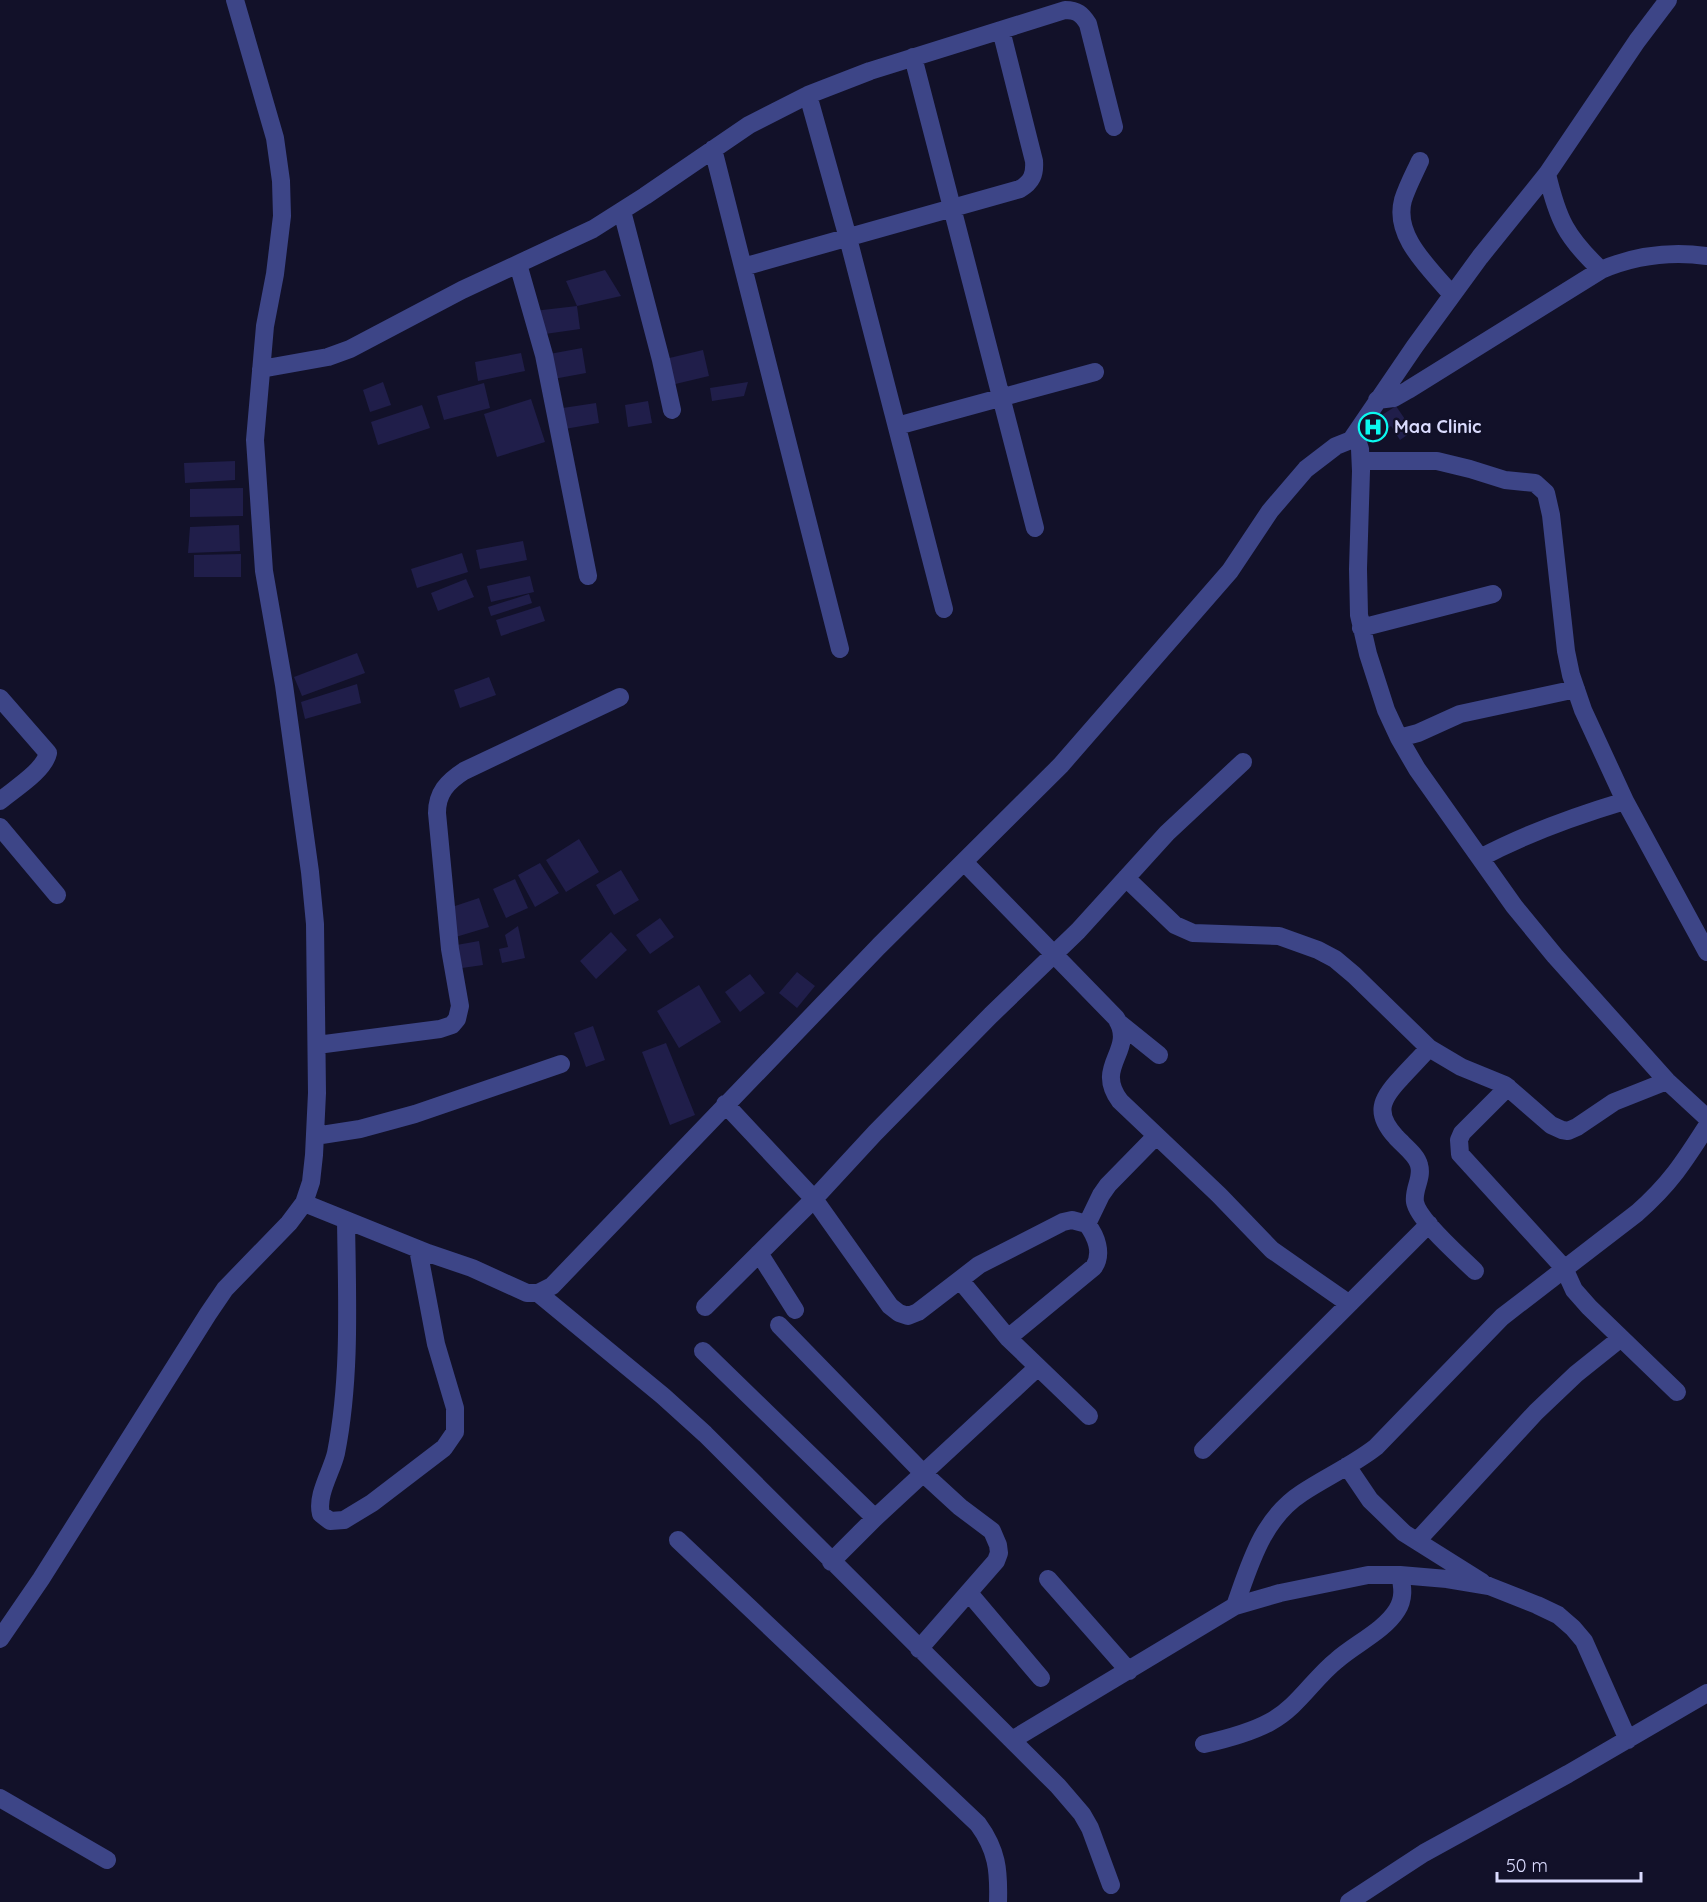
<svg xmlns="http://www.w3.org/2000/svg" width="1707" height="1902" font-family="Quicksand,sans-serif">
<rect width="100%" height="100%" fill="#121129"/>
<path fill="#201e4a" d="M605,270L621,296L577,306L566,281Z
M577,306L580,329L538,335L534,311Z
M582,348L586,373L548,380L544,355Z
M703,350L709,376L667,386L661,360Z
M521,353L525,371L478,381L475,362Z
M383,382L391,405L370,412L363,390Z
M748,382L744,396L712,401L710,388Z
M484,383L490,408L444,420L437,396Z
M531,399L545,442L497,457L484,414Z
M648,401L652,423L628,427L625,405Z
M596,403L599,423L559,430L556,409Z
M422,405L430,428L378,445L371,422Z
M1396,406L1413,431L1400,440L1391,426L1383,432L1374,420Z
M235,461V480L185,483L184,463Z
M243,488V516L190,517V489Z
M239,525L240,551L188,553L190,527Z
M523,541L527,560L480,569L476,550Z
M462,553L468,572L417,588L411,569Z
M241,554V577H194V555Z
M530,576L534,592L491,602L487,586Z
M466,579L474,597L438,611L431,593Z
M529,594L532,603L491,616L488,607Z
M540,606L545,621L501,636L496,620Z
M357,653L365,673L302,696L294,677Z
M489,677L496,695L460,708L454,690Z
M357,684L361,703L305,719L301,702Z
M579,839L599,872L566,892L546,860Z
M540,863L559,893L535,907L518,875Z
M621,870L639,900L614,915L596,885Z
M515,879L528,908L506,918L493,889Z
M479,898L489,927L449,939V908Z
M660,918L674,937L650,954L636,935Z
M518,926L525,958L502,963L499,949L508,947L505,935Z
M611,932L627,950L596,979L580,961Z
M479,941L483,965L455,969L451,946Z
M797,972L815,986L797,1008L779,993Z
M750,974L765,993L740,1012L725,992Z
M699,985L721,1022L679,1048L657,1011Z
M593,1026L605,1060L586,1067L574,1033Z
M666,1043L695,1115L670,1125L642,1052Z"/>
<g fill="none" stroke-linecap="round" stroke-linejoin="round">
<path stroke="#3d4587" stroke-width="18" d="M913,57L1035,528
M808,95L848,238L944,609
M713,149L840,649
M1420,161C1414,174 1407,187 1403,200C1393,237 1431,269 1452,295
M1547,174C1558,220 1566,237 1601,270
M622,211L661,360L672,410
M518,264L544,355L588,576
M743,267L1020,189C1032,182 1035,174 1034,161L1001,30
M261,369L328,357L350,349L462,290L593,229L645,196L749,125L808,95L870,71L1065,10C1077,10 1082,14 1088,24L1114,127
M1377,400L1394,398L1408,390L1601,270C1636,255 1670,251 1707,256
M897,426L1095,372
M1351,440L1415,346L1480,257L1547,174L1637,41L1668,0
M1361,461H1437L1470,469L1505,480L1535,483L1546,493L1551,515L1566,651L1571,675L1583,710L1625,801L1707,952
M1361,628L1493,594
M0,698L48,753C44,771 14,789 0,801
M1399,738L1418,733L1460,714L1576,689
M0,827L57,895
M1480,858C1527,833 1575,816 1625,801
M964,862L1116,1018C1137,1051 1093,1065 1120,1101L1219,1195L1272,1250L1348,1303
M1126,878L1175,925L1193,933L1279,936L1318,950L1335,959L1354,975L1429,1048L1461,1067L1505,1085L1551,1125L1562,1130L1568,1131L1577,1127L1614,1102L1667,1081
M1118,1022L1159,1055
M317,1045L440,1029L452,1025L457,1019L460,1006L450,949L437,813C437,793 447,782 464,771L620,697
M1429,1048C1420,1058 1410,1068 1401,1078C1381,1099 1374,1113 1396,1137C1403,1145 1417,1155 1419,1165C1423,1178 1413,1189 1415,1202C1418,1220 1461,1257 1475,1271
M1508,1087L1462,1133L1459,1140L1460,1154L1564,1268L1574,1290L1589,1307L1677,1392
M725,1104L814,1199L890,1306L899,1313L908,1316L918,1312L979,1265L1063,1222L1072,1220L1087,1224C1096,1236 1103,1253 1094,1267L1008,1338
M315,1136L360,1129L415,1114L561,1064
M304,1203L428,1253L472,1268L527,1293H538L552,1286L879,946L1061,765L1230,571L1270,511L1306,469L1336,446L1351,440L1358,443L1360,449L1361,471L1358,569L1359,615L1368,654L1386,710L1399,738L1417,769L1514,906L1555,956L1667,1081L1707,1118
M346,1220C347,1297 351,1377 336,1453C332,1471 316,1495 321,1514L330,1521L344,1520L372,1503L444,1448L455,1432V1408L436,1344L418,1249
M1087,1224L1101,1195L1108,1185L1156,1136
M759,1253L795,1310
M960,1280L1008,1338L1089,1416
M538,1293L663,1396L705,1434L1058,1786L1082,1814L1090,1828L1111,1885
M705,1307L814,1199L875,1133L991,1015L1078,931L1167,833L1243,762
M779,1325L924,1474L960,1507L992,1531L998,1545L999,1553L996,1561L919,1649
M703,1351L875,1518
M1203,1450L1429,1224
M1347,1466L1370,1500L1404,1533L1482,1582
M678,1540L978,1824C997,1850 999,1870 998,1902
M1417,1541L1536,1412L1576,1374L1621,1338
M831,1562L875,1518L1038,1367
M1048,1579L1129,1671
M969,1593L1041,1678
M1235,1606C1250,1564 1262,1519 1302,1493C1326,1477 1353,1465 1376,1447L1502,1317L1637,1213C1670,1184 1684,1162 1707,1126
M0,1639L41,1579L208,1314L225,1289L289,1223L304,1203L311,1182L314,1155L317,1093L315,924L310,872L284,685L264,571L255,440L265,326L275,274L282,216L281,181L275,138L235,0
M1012,1740L1235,1606L1280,1593L1368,1575H1400L1447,1579L1489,1586L1537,1605L1558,1615L1573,1628L1584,1641L1628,1740
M1204,1744C1226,1739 1250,1733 1270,1722C1298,1707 1313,1679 1337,1660C1355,1644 1384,1631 1397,1610C1404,1599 1403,1588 1400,1575
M0,1798L107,1860
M1349,1902L1424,1853L1568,1774L1707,1693"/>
</g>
<defs>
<g id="hospital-ring" transform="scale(1.5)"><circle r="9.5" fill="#121129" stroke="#0bf9ef" stroke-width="1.5"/><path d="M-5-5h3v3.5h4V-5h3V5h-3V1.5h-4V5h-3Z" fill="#0bf9ef"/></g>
</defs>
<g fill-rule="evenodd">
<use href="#hospital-ring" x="1373" y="427"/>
</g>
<g text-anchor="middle" stroke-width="5" stroke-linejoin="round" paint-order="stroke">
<g font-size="18" font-weight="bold" fill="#dadbfe" stroke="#121129" text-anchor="start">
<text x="1394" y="433">Maa Clinic</text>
</g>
</g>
<path d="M1497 1872v9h144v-9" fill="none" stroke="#dadbfe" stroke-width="3"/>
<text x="1506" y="1872" font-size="18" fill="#dadbfe" stroke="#121129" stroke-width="4.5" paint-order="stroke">50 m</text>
</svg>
